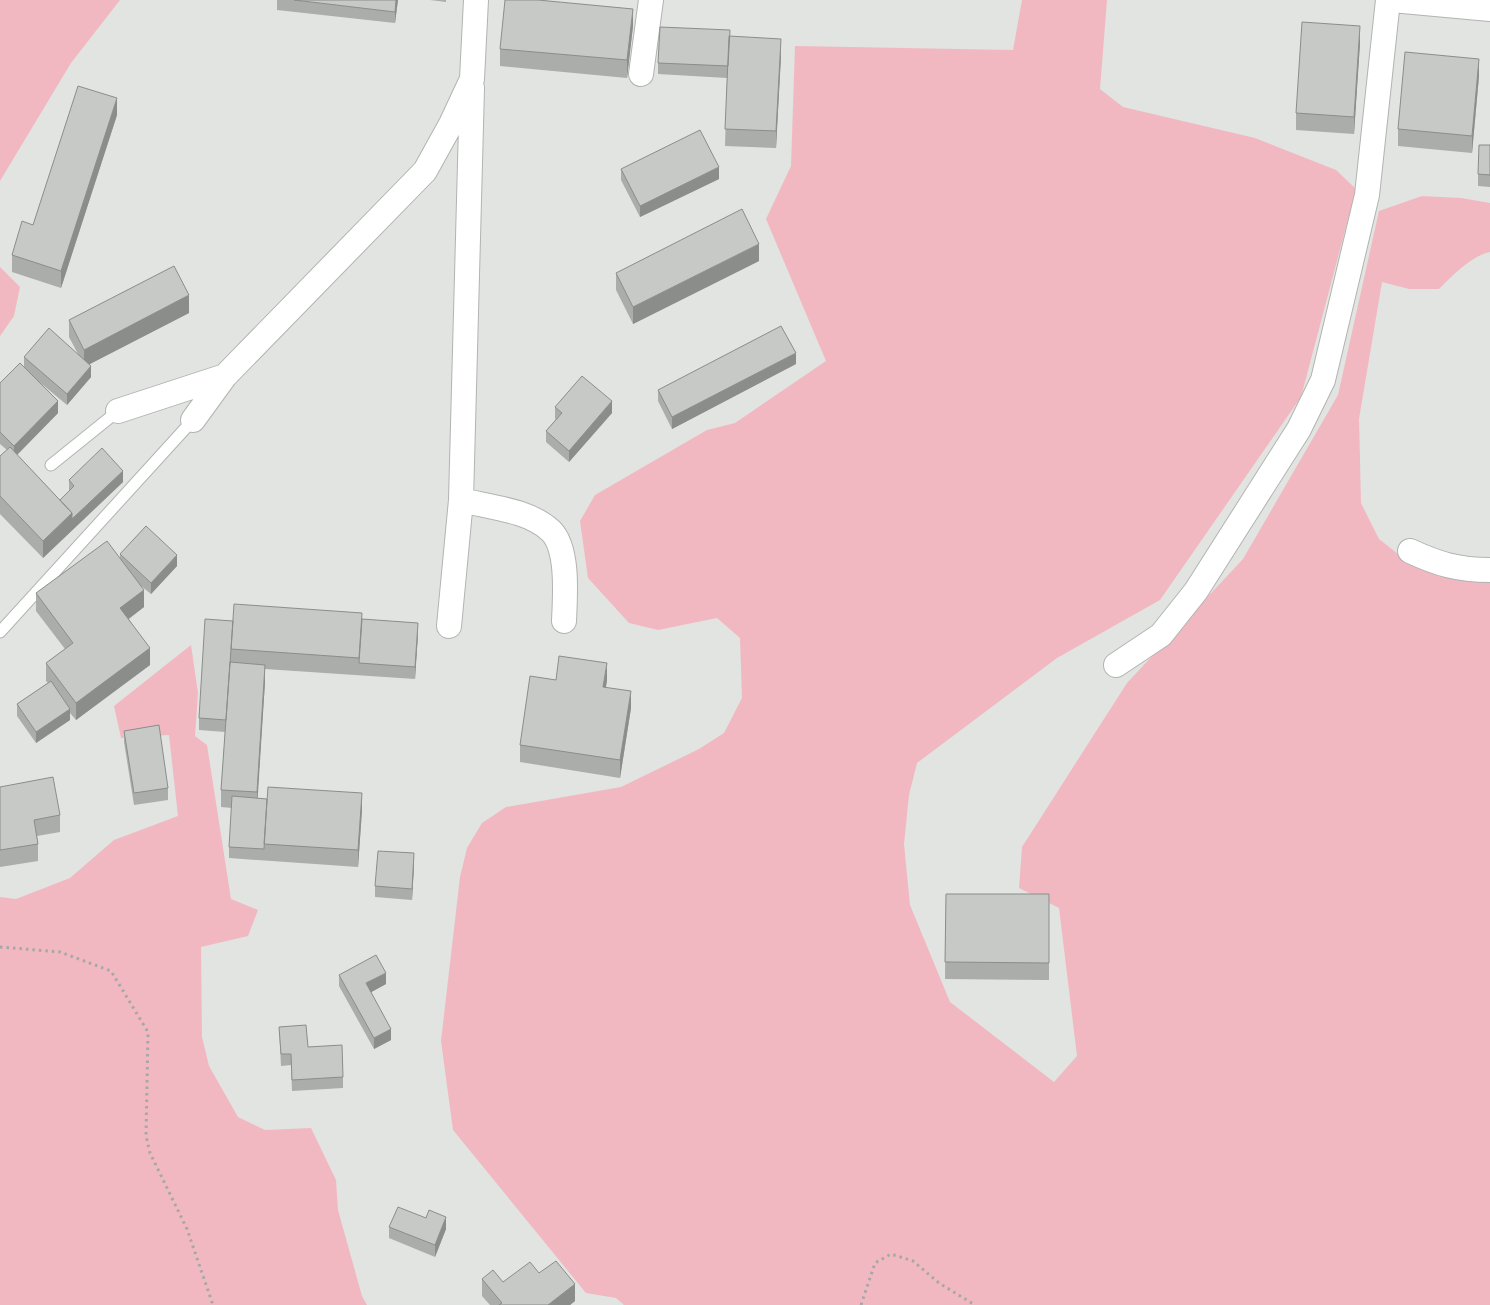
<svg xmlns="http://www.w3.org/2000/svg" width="1490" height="1305" font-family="'Fira Sans',sans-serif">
<rect width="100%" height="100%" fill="#e1e4e0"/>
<path fill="#f2b8c1" d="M0,0H120L71,63L0,181Z
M1022,0H1107L1100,89L1123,107L1255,138L1336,170L1356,189L1301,397L1160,600L1057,658L917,763L909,795L904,844L910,905L950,1002L1054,1082L1077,1056L1059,908L1019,888L1022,847L1127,683L1243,559L1338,395L1379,211L1422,196L1461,198L1490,203V252C1471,256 1453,275 1439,289H1409L1382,282L1359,419L1361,503L1379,539L1412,565L1451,577L1490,582V1305H624L616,1298L586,1293L453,1130L441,1041L460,877L467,848L482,823L506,807L621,787L699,749L724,733L742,698L740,638L717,618L658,630L629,623L588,578L580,521L595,495L707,430L735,423L826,361L766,219L791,166L795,46L1013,50Z
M0,267L20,287L14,316L0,336Z
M191,645L198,693L195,736L207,745L231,899L258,910L248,936L201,947L202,1037L209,1066L238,1117L265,1130L311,1128L336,1180L338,1210L362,1296L367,1305H0V897L16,899L70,878L114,840L178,816L169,735L121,738L114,706Z"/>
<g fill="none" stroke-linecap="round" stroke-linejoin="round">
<g stroke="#b1b4b1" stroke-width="13">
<path id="lane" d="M51,465L118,411
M0,632L193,420"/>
</g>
<g stroke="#b1b4b1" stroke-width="26">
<path id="street" d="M1392,0L1490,9
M641,74L651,0
M118,411L225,376L425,171L451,124L472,79L476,0
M193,420L225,376
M461,500C489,507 529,510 551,531C569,549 565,597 564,621
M1410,551C1438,564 1458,570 1490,570
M449,626L461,500L472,88
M1116,665L1161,635L1196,591L1299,429L1323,380L1367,195L1388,0"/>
</g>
<path stroke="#a5a8a5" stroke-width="3" stroke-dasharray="2.5 4" stroke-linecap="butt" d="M0,947L60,952L111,971L148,1032L146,1136L150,1153L187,1229L213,1305
M861,1305L875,1263L891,1254L913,1261L939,1283L975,1305"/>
<use href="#lane" stroke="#fff" stroke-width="11"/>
<use href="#street" stroke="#fff" stroke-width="24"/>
</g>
<path fill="#aaadaa" d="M277,0H398L395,23L277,10Z
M430,0H446V2Z
M633,26L627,78L500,66V49Z
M730,36L781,56L776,148L725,146L727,78L658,74V63Z
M1360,43L1354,134L1296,130V113Z
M1479,76L1472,153L1398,146V129Z
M117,115L61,288L12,272V255L33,225Z
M1490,145V187L1478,186V174Z
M621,169L719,179L640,217L621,180Z
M759,261L633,324L616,290V273Z
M189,313L90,364L91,377L67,405L31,375L58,413L17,455L60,500L69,492V480L123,482L43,558L0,514V456L7,450L0,444V383L24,367V357L78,354L69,337V320Z
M796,364L672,429L658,401V390Z
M555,407L612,413L569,462L546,442V431L556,419H555Z
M120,554L177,566L151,594L140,585L144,607L129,619L150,665L76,720L70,713V720L36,743L17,716V704L48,683L46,681V663L65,649L36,611V593L120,557Z
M362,619L418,634L415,679L265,669V682L257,798L362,810L358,867L229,858V847L232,808L221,807V790L225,732L199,730V718L233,621Z
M556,680H607L606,687L631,708L620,778L520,762V745Z
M124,731L168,788V800L134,805L124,742Z
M0,787L60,815V832L37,836L38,844V861L0,867Z
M414,865L412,900L375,897V886Z
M946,894H1049V980L945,979Z
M339,975L386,984L371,992L391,1040L374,1049L339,986Z
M279,1027L308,1047L343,1077V1088L292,1091L291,1065L281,1066Z
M426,1218L446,1229L435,1257L389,1238V1227Z
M482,1279L503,1282L575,1301L570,1305H490L482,1296Z"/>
<path fill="#8b8d8b" d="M396,0H398L395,23V12Z
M633,9V26L627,78V60Z
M1360,26V43L1354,134V117Z
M781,39V56L776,148V131Z
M1479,59V76L1472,153V136Z
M117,98V115L61,288V271Z
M719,167V179L640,217V206Z
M759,244V261L633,324V307Z
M189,295V313L84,367V350Z
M796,353V364L672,429V417Z
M91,366V377L67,405V394Z
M58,401V413L14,458V446Z
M612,401V413L569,462V451Z
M123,471V482L43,558V541L72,513Z
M177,555V566L151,594V583Z
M144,590V607L120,625V608Z
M418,623V634L415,679V667Z
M150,648V665L76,720V703Z
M607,663V680L603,704V687Z
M265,665V682L257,809V792Z
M631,691V708L620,778V760Z
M70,709V720L36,743V732Z
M362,793V810L358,867V850Z
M414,853V865L412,900V889Z
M386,973V984L366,995V983Z
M391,1029V1040L374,1049V1038Z
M446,1217V1229L435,1257V1245Z
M575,1284V1301L570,1305H548Z"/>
<path fill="#c6c9c6" stroke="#8b8d8b" d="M294,0H396L395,12Z
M505,0H538L633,9L627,60L500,49Z
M1302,22L1360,26L1354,117L1296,113Z
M660,27L730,30L728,66L658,63Z
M729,36L781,39L776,131L725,129Z
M1405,52L1479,59L1472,136L1398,129Z
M78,86L117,98L61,271L12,255L22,221L33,225Z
M700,130L719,167L640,206L621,169Z
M1479,145H1490V175L1478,174Z
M742,209L759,244L633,307L616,273Z
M174,266L189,295L84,350L69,320Z
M781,326L796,353L672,417L658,390Z
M49,328L91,366L67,394L24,357Z
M20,363L58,401L14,446L0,432V383Z
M582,376L612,401L569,451L546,431L562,413L555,407Z
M10,447L72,513L43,541L0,496V456Z
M102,448L123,471L72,519V513L60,500L74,486L69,480Z
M146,526L177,555L151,583L120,554Z
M107,541L144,590L120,608L150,648L76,703L46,663L73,643L36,593Z
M234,604L362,613L359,658L231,649Z
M205,619L233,621L226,720L199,718Z
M362,619L418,623L415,667L359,663Z
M559,656L607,663L603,687L631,691L620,760L520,745L530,676L556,680Z
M230,662L265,665L257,792L221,790Z
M51,681L70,709L36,732L17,704Z
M159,725L168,788L134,793L124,731Z
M53,777L60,815L34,820L38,844L0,850V787Z
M268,787L362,793L358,850L264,844Z
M232,796L267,799L264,849L229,847Z
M378,851L414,853L412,889L375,886Z
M946,894H1049V963L945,962Z
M376,955L386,973L366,983L391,1029L374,1038L339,975Z
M306,1025L308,1047L342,1045L343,1077L292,1080L291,1054H281L279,1027Z
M398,1207L426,1218L429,1210L446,1217L435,1245L389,1227Z
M556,1261L575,1284L548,1305H499L502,1303L482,1279L493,1270L503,1282L530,1262L539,1273Z"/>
</svg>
